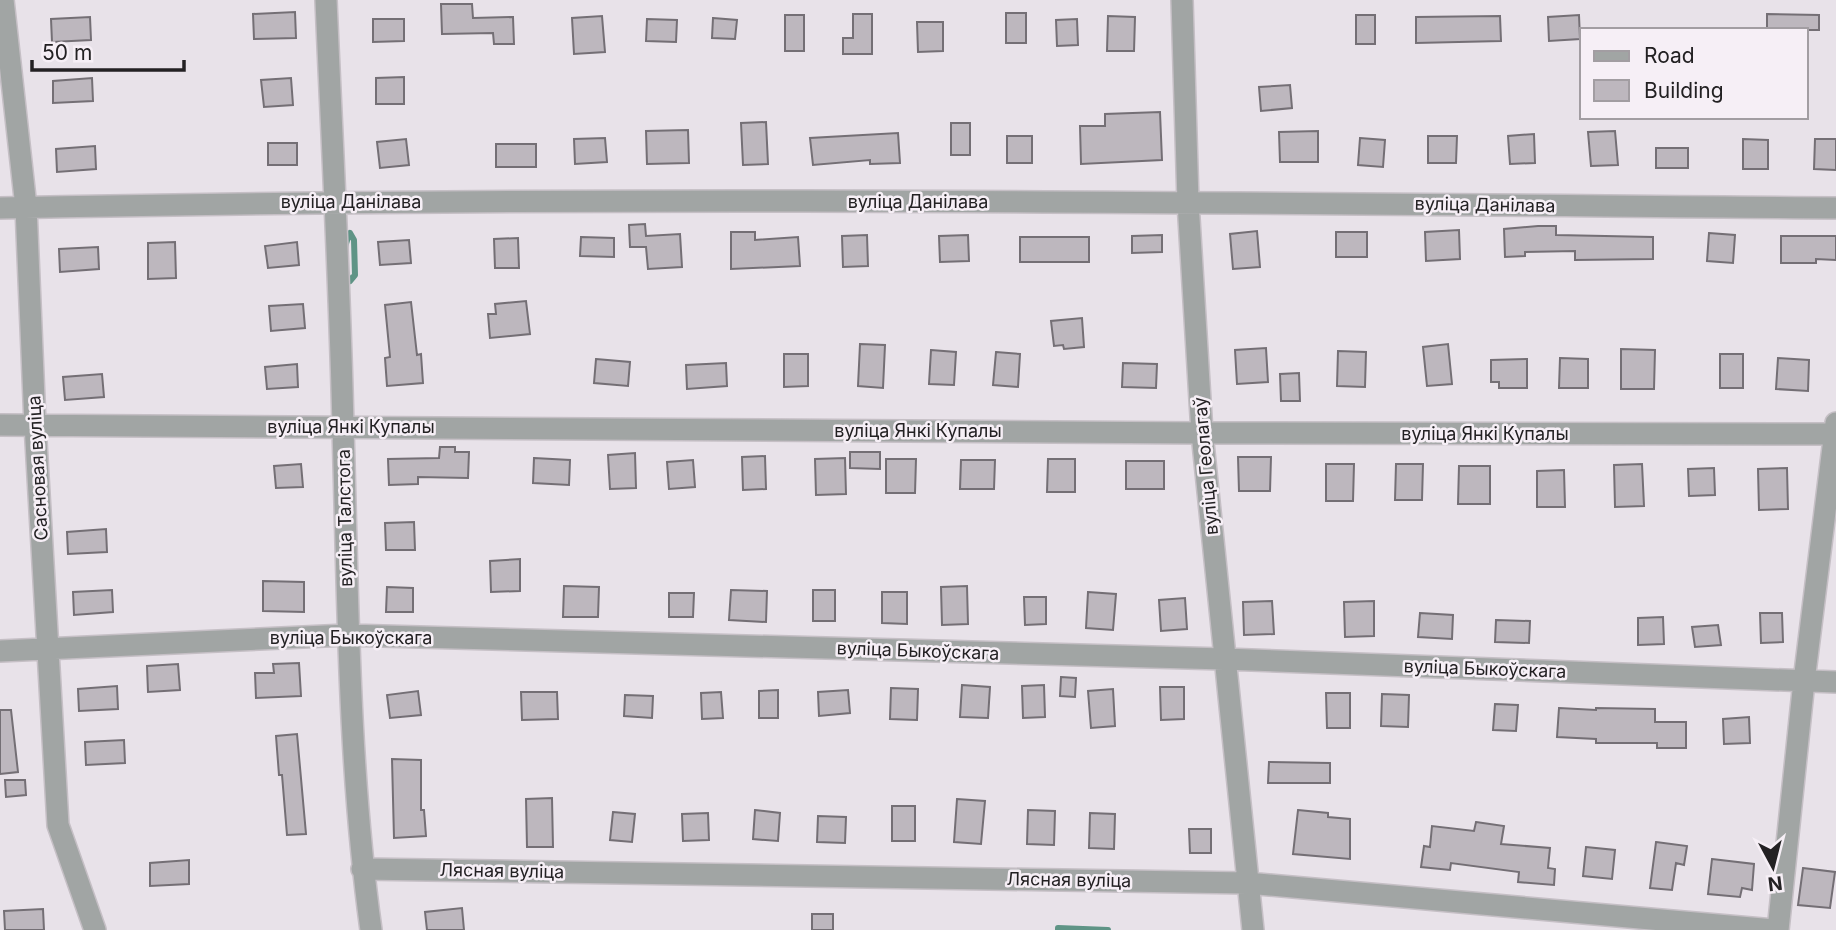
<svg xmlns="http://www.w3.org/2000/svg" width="1836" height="930" font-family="Inter,sans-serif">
<rect width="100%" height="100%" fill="#e8e2e9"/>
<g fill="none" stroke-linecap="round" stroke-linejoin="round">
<path stroke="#5f9486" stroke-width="6" d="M350,233L354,240L355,275L350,281C342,268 343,246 350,233Z
M1058,930V928L1108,930"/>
</g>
<path fill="#bdb7be" stroke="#746f75" stroke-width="2" d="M441,4H472L473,18L513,17L514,44H494L493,33L442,34Z
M295,12L296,38L254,39L253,14Z
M1006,13H1026V43H1006Z
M853,14H872V54H843V38H853Z
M1767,14L1819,15V30H1767Z
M785,15H804V51H785Z
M1356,15H1375V44H1356Z
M1579,15L1580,39L1549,41L1548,17Z
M602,16L605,52L574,54L572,18Z
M1108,16L1135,17L1134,51H1107Z
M1500,16L1501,41L1416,43V17Z
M90,17L91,40L52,42L51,19Z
M713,18L737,20L735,39L712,38Z
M373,19H404V41L373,42Z
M647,19L677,20L676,42L646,41Z
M1077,19L1078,45L1057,46L1056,20Z
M917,22H943V51L918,52Z
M404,77V104H376V78Z
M92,78L93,101L53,103V81Z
M291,78L293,105L264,107L261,80Z
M1290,85L1292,108L1261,111L1259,87Z
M1160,112L1162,160L1081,164L1080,126H1105V114Z
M766,122L768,164L743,165L741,123Z
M951,123H970V155H951Z
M688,130L689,163L647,164L646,131Z
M1318,131V162H1280L1279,132Z
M1615,131L1618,165L1591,166L1588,132Z
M898,133L900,163L870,164V160L813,165L810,138Z
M1534,134L1535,163L1510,164L1508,136Z
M1007,136H1032V163H1007Z
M1428,136H1457L1456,163H1428Z
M605,138L607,162L575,164L574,139Z
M1360,138L1385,140L1383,167L1358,165Z
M406,139L409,165L380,168L377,142Z
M1743,139L1768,140V169H1743Z
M1815,139H1836V170L1814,169Z
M268,143H297V165H268Z
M496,144H536V167H496Z
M95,146L96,169L57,172L56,149Z
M1656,148H1688V168H1656Z
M645,224L646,236L680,234L682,267L648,269L646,247H630L629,225Z
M1538,226H1556V235L1653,237V259L1575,260V251L1525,252V256L1505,257L1504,229Z
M1459,230L1460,259L1426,261L1425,232Z
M1257,231L1260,267L1233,269L1230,234Z
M731,232H755V240L798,237L800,266L731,269Z
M1336,232H1367V257H1336Z
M1709,233L1735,235L1733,263L1707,261Z
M867,235L868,266L843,267L842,236Z
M968,235L969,261L940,262L939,236Z
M1162,235V252L1132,253V236Z
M1781,236H1836V260L1816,259V263H1781Z
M581,237L614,238V257L580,256Z
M1020,237H1089V262H1020Z
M518,238L519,268H495L494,239Z
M409,240L411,263L380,265L378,242Z
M175,242L176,278L148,279V243Z
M297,242L299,265L268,268L265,246Z
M98,247L99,269L60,272L59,249Z
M526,301L530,334L490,338L488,314H496L495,304Z
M411,302L417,355L421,354L423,383L387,386L385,358L390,357L385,305Z
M303,304L305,328L271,331L269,306Z
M1082,318L1084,347L1064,349L1063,345L1054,346L1051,321Z
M860,344L885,345L883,388L858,386Z
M1448,344L1452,384L1427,386L1423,347Z
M1266,348L1268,382L1237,384L1235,350Z
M1621,349L1655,350L1654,389H1621Z
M931,350L956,352L954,385L929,384Z
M1338,351L1366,352L1365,387L1337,386Z
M996,352L1020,354L1018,387L993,385Z
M784,354H808V386L784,387Z
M1720,354H1743V388H1720Z
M1560,358L1588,359V388H1559Z
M1778,358L1809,360L1808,391L1776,389Z
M596,359L630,362L628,386L594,383Z
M1527,359V388H1499V382H1491V360Z
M726,363L727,386L687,389L686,365Z
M1123,363L1157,364L1156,388L1122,387Z
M297,364L298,387L267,389L265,367Z
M1299,373L1300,401H1281L1280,374Z
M102,374L104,397L65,400L63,377Z
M440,447H455V452H469L468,478L418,477V484L389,485L388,459L439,458Z
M850,452H880V469L850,468Z
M635,453L636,488L610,489L608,455Z
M765,456L766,489L743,490L742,457Z
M1238,457H1271L1270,491H1239Z
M534,458L570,460L569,485L533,483Z
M845,458L846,494L816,495L815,459Z
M886,459H916L915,493H886Z
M1048,459H1075V492H1047Z
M693,460L695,487L669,489L667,462Z
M961,460H995L994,489H960Z
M1126,461H1164V489H1126Z
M301,464L303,487L276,488L274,466Z
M1326,464H1354L1353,501H1326Z
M1396,464H1423L1422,500H1395Z
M1642,464L1644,506L1615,507L1614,465Z
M1459,466H1490V504H1458Z
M1714,468L1715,495L1689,496L1688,469Z
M1787,468L1788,509L1759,510L1758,469Z
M1564,470L1565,507H1537V471Z
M414,522L415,550H386L385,523Z
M106,529L107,552L68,554L67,532Z
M520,559V591L491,592L490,561Z
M263,581L304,582V612L263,611Z
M564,586L599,587L598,617H563Z
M967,586L968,624L942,625L941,587Z
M387,587L413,588V612H386Z
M112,590L113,612L74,615L73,592Z
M731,590L767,591L766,622L729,620Z
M813,590H835V621H813Z
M882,592H907V624L882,623Z
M1088,592L1116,594L1113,630L1086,628Z
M669,593H694L693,617H669Z
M1024,597H1046V624L1025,625Z
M1185,598L1187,629L1161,631L1159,600Z
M1272,601L1274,634L1244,635L1243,602Z
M1374,601V636L1345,637L1344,602Z
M1420,613L1453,615L1452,639L1418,637Z
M1760,613H1782L1783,642L1761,643Z
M1663,617L1664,644L1638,645V618Z
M1496,620L1530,621L1529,643L1495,642Z
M1718,625L1721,645L1695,647L1692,627Z
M299,663L301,696L256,698L255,673H274L273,664Z
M178,664L180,690L148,692L147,666Z
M1061,677L1076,678L1075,697L1060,696Z
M962,685L990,687L988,718L960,717Z
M1044,685L1045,717L1023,718L1022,686Z
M117,686L118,709L79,711L78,689Z
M1160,687H1184V719L1161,720Z
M891,688L918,689L917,720L890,719Z
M1113,689L1115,726L1091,728L1088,691Z
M778,690V718H759V691Z
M848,690L850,713L819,716L818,692Z
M418,691L421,715L390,718L387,695Z
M521,692H557L558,719L522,720Z
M721,692L723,718L702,719L701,693Z
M1326,693H1350V728H1327Z
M1382,694L1409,695L1408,727L1381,726Z
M625,695L653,696L652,718L624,716Z
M1495,704L1518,705L1516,731L1493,730Z
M1559,708L1596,710V708L1655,709V722H1686V748H1657V743H1596V739L1557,737Z
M0,710H11L18,772L0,774Z
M1749,717L1750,743L1724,744L1723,719Z
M297,734L306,834L287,835L282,775H279L276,736Z
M124,740L125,763L86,765L85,742Z
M392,759L421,760V810H424L426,836L394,838Z
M1269,762L1330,763V783H1268Z
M5,780H25L26,795L6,797Z
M552,798L553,847H527L526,799Z
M957,799L985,801L981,844L954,842Z
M892,806H915V841H892Z
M755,810L780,813L778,841L753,839Z
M1028,810L1055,811L1054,845L1027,844Z
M1298,810L1328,813V817L1350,819V859L1293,854Z
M613,812L635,814L632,842L610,840Z
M708,813L709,840L683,841L682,814Z
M1090,813L1115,814L1114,849L1089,848Z
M818,816L846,817L845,843L817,842Z
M1476,822L1504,826L1501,844L1550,848L1548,868L1555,869L1554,885L1518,882L1519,872L1451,863L1450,870L1421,867L1424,846L1430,847L1432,826L1474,831Z
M1189,829H1211V853H1190Z
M1656,842L1687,846L1684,865L1676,863L1672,890L1650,888Z
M1586,847L1615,850L1612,879L1583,876Z
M1712,859L1754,864L1752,890L1742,888L1740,897L1708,894Z
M189,860V884L150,886V863Z
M1803,868L1835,872L1830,908L1798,905Z
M462,908L464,930H427L425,912Z
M43,909L44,930H5L4,911Z
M812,914H833V930H812Z"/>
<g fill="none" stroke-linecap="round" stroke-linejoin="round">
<g stroke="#c5bfc5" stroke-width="24">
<path id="minor" d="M3,0L26,207L35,424L58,825L95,930
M326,0C332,143 340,286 343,428C348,596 348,764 371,930
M1182,0L1188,202L1202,433L1253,930
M0,208C612,195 1224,203 1836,208
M0,425L1202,433L1836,434
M0,651L347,635L1224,659L1836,682
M362,869L1247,883L1774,930
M1778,930L1804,681L1836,423"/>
</g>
<use href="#minor" stroke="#a1a5a4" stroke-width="21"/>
</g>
<g text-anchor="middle" stroke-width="5" stroke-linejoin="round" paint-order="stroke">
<g font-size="18" fill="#232123" stroke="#f6eff6">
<text x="351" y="208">вуліца Данілава</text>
<text x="918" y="208">вуліца Данілава</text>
<text transform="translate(1485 205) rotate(1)" y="6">вуліца Данілава</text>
<text x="351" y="433">вуліца Янкі Купалы</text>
<text x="918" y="437">вуліца Янкі Купалы</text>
<text x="1485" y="440">вуліца Янкі Купалы</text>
<text transform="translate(1206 466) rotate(-95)" y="6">вуліца Геолагаў</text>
<text transform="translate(38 468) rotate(-93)" y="6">Сасновая вуліца</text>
<text transform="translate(345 518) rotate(-91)" y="6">вуліца Талстога</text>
<text x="351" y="644">вуліца Быкоўскага</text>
<text transform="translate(918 651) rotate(2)" y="6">вуліца Быкоўскага</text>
<text transform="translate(1485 669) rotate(2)" y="6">вуліца Быкоўскага</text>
<text transform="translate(502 871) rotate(1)" y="6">Лясная вуліца</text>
<text transform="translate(1069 880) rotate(1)" y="6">Лясная вуліца</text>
</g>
</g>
<rect x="1580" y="28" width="228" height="91" fill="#f6eff6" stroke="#a29da2" stroke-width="2"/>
<rect x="1594" y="51" width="35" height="10" fill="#a1a5a4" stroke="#a29da2" stroke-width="2"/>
<text x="1644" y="63" font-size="21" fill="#232123">Road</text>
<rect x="1594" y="80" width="35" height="21" fill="#bdb7be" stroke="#a29da2" stroke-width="2"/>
<text x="1644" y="98" font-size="21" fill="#232123">Building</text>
<g transform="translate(1773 867) rotate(173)" stroke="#f6eff6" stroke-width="5" paint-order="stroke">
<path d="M0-5L12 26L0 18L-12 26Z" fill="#232123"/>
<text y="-10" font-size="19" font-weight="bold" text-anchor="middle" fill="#232123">N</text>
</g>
<path d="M32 60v10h152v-10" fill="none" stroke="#232123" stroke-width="3.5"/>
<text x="42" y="60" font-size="21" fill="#232123" stroke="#f6eff6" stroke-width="5" paint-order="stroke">50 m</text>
</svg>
